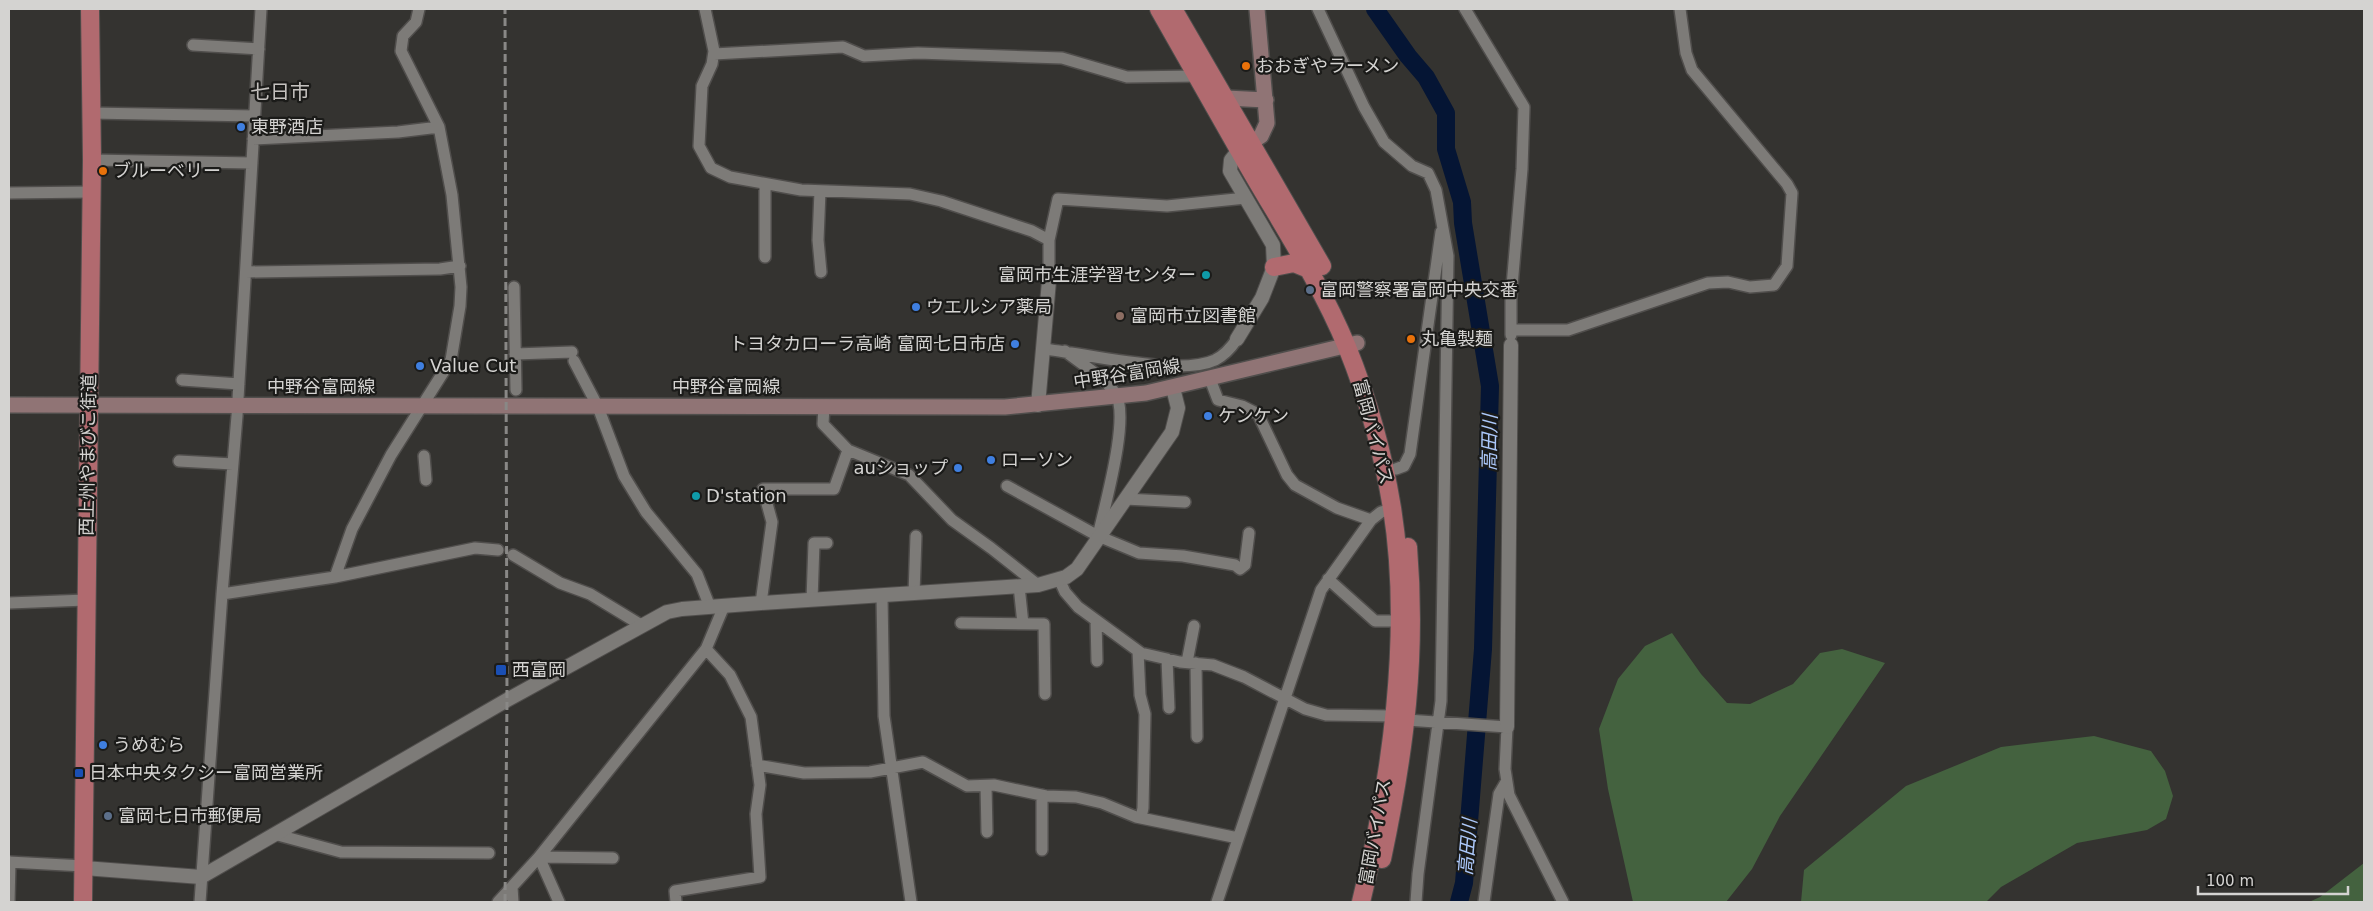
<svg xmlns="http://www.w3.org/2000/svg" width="2373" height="911" font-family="'DejaVu Sans','Noto Sans JP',sans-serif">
<rect width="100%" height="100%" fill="#343330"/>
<path fill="#44623f" d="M1672,633L1701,674L1727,703L1750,704L1793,684L1820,653L1842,649L1885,663L1780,816L1752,869L1726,902H1633L1608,789L1599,729L1618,679L1645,646Z
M2094,736L2151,751L2165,771L2173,796L2166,819L2147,830L2077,843L2001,887L1986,902H1801L1804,870L1906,786L2001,747Z
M2364,863V902H2309L2320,897Z"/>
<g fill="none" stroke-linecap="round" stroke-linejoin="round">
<path stroke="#051534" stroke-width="18" d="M1375,9L1408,56L1426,77L1446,113V149L1462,202L1463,223L1490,386L1483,649L1464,883L1459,902"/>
<g stroke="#504e4c" stroke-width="14">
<path id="minor" d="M705,9L714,51L712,64L702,86L699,146L711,168L730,177L801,190L910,194L941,201L1032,231L1049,240V281
M1318,9L1364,107L1384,142L1412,166L1428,173L1436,190L1448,256L1441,701L1418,874L1416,902
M1465,9L1524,107L1522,169L1511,298V335
M193,45L259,49
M714,54L843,47L864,56L918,53L1062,58L1127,77L1198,76
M91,113L255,116
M253,139L398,132L439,127
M92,160L252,163
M765,184V257
M820,191L818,240L821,272
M9,193L91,192
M1049,240L1058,199L1167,206L1246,198
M246,272L440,269L460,266
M514,287L516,390
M1512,330H1568L1708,283L1728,282L1750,287L1774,285L1787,266L1792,193L1787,184L1692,70L1686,53L1680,9
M1043,349C1085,353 1179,377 1215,360C1225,355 1231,348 1237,339
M1065,351C1081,364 1103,376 1115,393C1131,415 1104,508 1098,536
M515,354L572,352
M574,361L598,407L624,476L646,512L697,574L710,607
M1210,379L1218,400L1242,406L1258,414L1287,475L1295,485L1337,508L1371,520
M182,380L239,384
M824,406L823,424L848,450L909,475L952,520L991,548L1038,585
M424,456L426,480
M179,461L233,464
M1396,469L1404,466L1410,454L1441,232
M1007,486L1098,536L1139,553L1183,556L1235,565L1240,569L1245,565L1249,533
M1125,499L1185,502
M513,555L560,583L590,594L641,625
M335,577L352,529L391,455L451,360L460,306L461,287L452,195L439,127L401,51L403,36L416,22L419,9
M1059,579L1065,592L1078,607L1141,653L1180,662L1213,665L1244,677L1305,709L1326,715L1393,716L1407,720L1507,727L1505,769L1509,795L1563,902
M1328,579L1375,621H1398
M1019,586L1023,624
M222,594L335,577L475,548L498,550
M914,594L916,536
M882,596L884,716L911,902
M812,600L814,543H827
M9,603L86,600
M761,603L772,522L763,489H834L848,450
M1096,621L1097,661
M961,623L1044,624L1045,694
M1138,651L1140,695L1145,714L1143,808L1141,818
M1167,659L1169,708
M1187,662L1194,626
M1196,663L1197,737
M757,765L804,773L870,772L923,762L967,786L994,785L1046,796L1076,797L1102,803L1136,817L1238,838
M986,786L987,832
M274,834L341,852L489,853
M1042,850V795
M9,862L84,866
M512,887L513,902
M9,902L10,862
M200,902L222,594L237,416L261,9
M498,902L539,857L706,649L724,606
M559,902L539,857L613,858
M676,902L675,891L760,877L756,814L760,785L751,717L730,675L706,649
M1217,902L1321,590L1371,520L1381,512L1392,509
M1484,902L1499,794L1506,782"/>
</g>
<g stroke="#504e4c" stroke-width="16">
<path id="tertiary" d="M1237,339L1262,298L1274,267L1273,245L1230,171L1231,160L1239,150
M1038,405L1049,281
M1507,727L1511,345
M84,868L201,877L507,700L667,612L682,609L761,603L1038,585L1066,577L1077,569L1172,432L1178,408L1173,388"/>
</g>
<g stroke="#504e4c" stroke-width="18">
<path id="secondary" d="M1226,98L1266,100
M1242,148L1261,136L1267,123L1257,9
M9,405L1005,407L1146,393L1357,343"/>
</g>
<g stroke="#504e4c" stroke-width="20">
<path id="trunk" d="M1159,9C1186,56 1212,103 1239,150C1276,216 1318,277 1347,347C1368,399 1383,453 1392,508C1412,633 1391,781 1361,902
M1173,9L1322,266
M1274,267L1294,263L1311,270
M1382,859C1405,750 1417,658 1408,547
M83,902L92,160L90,9"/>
</g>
<use href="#minor" stroke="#7d7b78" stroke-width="11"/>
<use href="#tertiary" stroke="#7d7b78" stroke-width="14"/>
<use href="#secondary" stroke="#907475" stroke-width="15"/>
<use href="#trunk" stroke="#b16a6f" stroke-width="18"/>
<path stroke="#898886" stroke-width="3" stroke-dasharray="8 4" stroke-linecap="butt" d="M505,902L507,700L505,9"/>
</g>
<g fill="#e8710a" stroke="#1b1b19" stroke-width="2">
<circle cx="1246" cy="66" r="5"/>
<circle cx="103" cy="171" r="5"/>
<circle cx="1411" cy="339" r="5"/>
</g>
<g fill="#3f7fe0" stroke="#1b1b19" stroke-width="2">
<circle cx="241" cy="127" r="5"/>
<circle cx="916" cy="307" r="5"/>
<circle cx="1015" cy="344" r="5"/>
<circle cx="420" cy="366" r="5"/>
<circle cx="1208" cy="416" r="5"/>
<circle cx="991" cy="460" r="5"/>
<circle cx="958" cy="468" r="5"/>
<circle cx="103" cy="745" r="5"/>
</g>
<g fill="#0f9aa8" stroke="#1b1b19" stroke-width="2">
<circle cx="1206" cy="275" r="5"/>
<circle cx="696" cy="496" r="5"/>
</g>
<g fill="#5c6f8a" stroke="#1b1b19" stroke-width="2">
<circle cx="1310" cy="290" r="5"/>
<circle cx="108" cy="816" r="5"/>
</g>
<circle fill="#8d6e63" stroke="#1b1b19" stroke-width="2" cx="1120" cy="316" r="5"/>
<g fill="#1a4fb4" stroke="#1b1b19" stroke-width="2">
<rect x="495" y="664" width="12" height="12" rx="2.5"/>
<rect x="74" y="768" width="10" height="10" rx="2.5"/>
</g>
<g text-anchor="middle" stroke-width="4.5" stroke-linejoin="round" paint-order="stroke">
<g font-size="18" fill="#d4d3d1" stroke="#1b1b19" text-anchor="start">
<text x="1256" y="72">おおぎやラーメン</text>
<text x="251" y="133">東野酒店</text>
<text x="113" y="177">ブルーベリー</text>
<text x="1196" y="281" text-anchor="end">富岡市生涯学習センター</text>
<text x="1320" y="296">富岡警察署富岡中央交番</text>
<text x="926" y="313">ウエルシア薬局</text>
<text x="1130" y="322">富岡市立図書館</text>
<text x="1421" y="345">丸亀製麺</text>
<text x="1005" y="350" text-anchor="end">トヨタカローラ高崎 富岡七日市店</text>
<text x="430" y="372">Value Cut</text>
<text x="1218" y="422">ケンケン</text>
<text x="1001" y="466">ローソン</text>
<text x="948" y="474" text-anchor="end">auショップ</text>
<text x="706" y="502">D'station</text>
<text x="512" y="676">西富岡</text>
<text x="113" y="751">うめむら</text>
<text x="89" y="779">日本中央タクシー富岡営業所</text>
<text x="118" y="822">富岡七日市郵便局</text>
</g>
<g font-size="18" fill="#d4d3d1" stroke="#1b1b19">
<text transform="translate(1127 374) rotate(-9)" y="6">中野谷富岡線</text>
<text x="321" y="393">中野谷富岡線</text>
<text x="726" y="393">中野谷富岡線</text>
<text transform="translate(1373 432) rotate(75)" y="6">富岡バイパス</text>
<text transform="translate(88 455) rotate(-89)" y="6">西上州やまびこ街道</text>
<text transform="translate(1375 832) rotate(-80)" y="6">富岡バイパス</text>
</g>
<g font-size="19" font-style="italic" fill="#acc8fa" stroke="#1b1b19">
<text transform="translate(1489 443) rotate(-89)" y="7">高田川</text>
<text transform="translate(1467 847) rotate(-85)" y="7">高田川</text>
</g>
<g font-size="20" fill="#c4c1be" stroke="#1b1b19">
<text x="280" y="99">七日市</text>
</g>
</g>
<rect width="2373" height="911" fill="none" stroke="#d4d3d1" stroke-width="20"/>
<path d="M2198 886v8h150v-8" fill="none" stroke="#d4d3d1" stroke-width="2.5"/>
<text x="2206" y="886" font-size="15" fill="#d4d3d1" stroke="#1b1b19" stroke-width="4" paint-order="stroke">100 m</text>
</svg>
